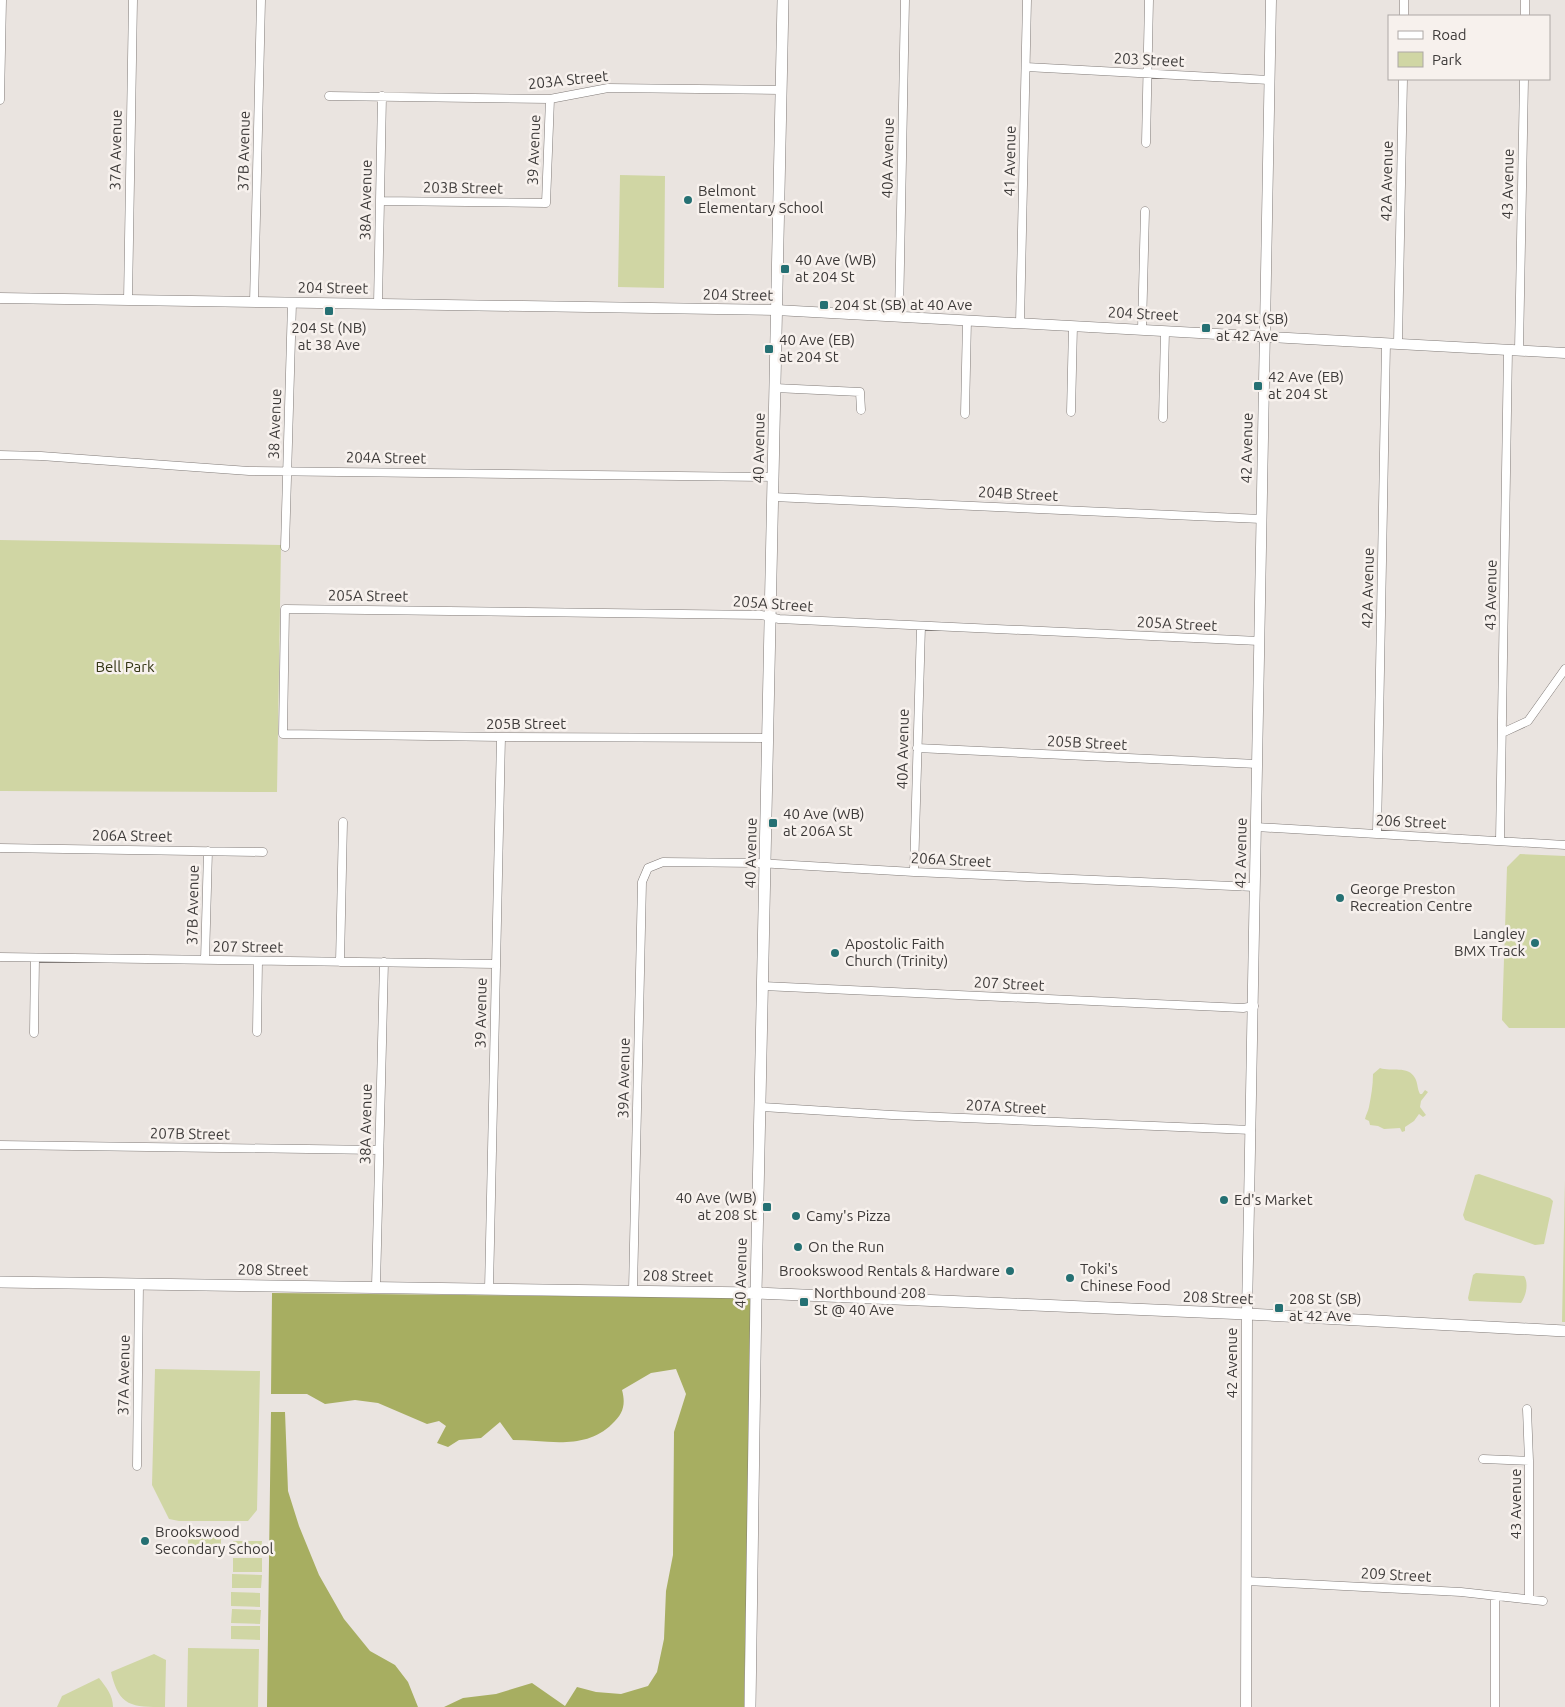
<svg xmlns="http://www.w3.org/2000/svg" width="1565" height="1707" font-family="Ubuntu,sans-serif">
<rect width="100%" height="100%" fill="#eae4e0"/>
<path fill="#d0d6a4" d="M620,175L665,176L664,288L618,287Z
M0,540L281,545L277,792L0,791Z
M1520,854L1565,856V1028H1509L1502,1020L1507,867Z
M1380,1068C1391,1072 1408,1065 1415,1078C1418,1083 1417,1089 1420,1094H1422L1425,1090L1428,1092L1421,1101L1420,1107L1426,1115L1423,1117L1419,1114L1414,1121L1405,1127V1131L1402,1132L1400,1128L1384,1129L1378,1126L1370,1125L1369,1121L1365,1119C1366,1114 1368,1112 1369,1107C1371,1096 1373,1086 1373,1074Z
M1479,1174L1550,1198L1553,1201L1544,1244L1535,1245L1465,1220L1463,1215L1475,1175Z
M1565,1180V1322H1562Z
M1476,1273L1524,1276C1529,1283 1526,1296 1521,1303L1469,1301L1468,1298L1473,1275Z
M155,1369L260,1371L257,1510L248,1521H179L169,1519L152,1485Z
M188,1528H221V1546H188Z
M233,1541H262L261,1555H232Z
M233,1558H262V1572H233Z
M232,1574L262,1575L261,1588H232Z
M231,1592L260,1593V1607L231,1606Z
M232,1609L261,1610L260,1624L231,1623Z
M231,1626H260V1640L231,1639Z
M188,1648L259,1649L258,1707H187Z
M154,1654L166,1660L165,1707C132,1707 119,1707 111,1672Z
M99,1678C106,1687 113,1695 113,1707H57L62,1696Z"/>
<path fill="#a7ae61" d="M272,1293L752,1298L744,1707H444L463,1698L496,1694L532,1683L565,1706L577,1687L596,1692L621,1694L648,1686L657,1672L664,1639L666,1591L673,1555L674,1432L686,1394L676,1369L651,1373L622,1390C626,1405 623,1414 612,1424C585,1451 546,1440 513,1440L500,1422L481,1438L459,1440L448,1447L437,1443L446,1426L439,1421L427,1424L378,1403L355,1400L325,1404L307,1394H271Z
M271,1412H285L288,1491L299,1526L319,1575L344,1619L370,1651L395,1665L408,1682L418,1707H267Z"/>
<g fill="none" stroke-linecap="round" stroke-linejoin="round">
<g stroke="#817b78" stroke-width="9">
<path id="minor" d="M1404,16V0
M1525,16V0
M1026,67L1269,80
M329,96L550,99L608,88L781,90
M0,100L2,0
M1146,143L1149,0
M380,201L546,203L550,99
M128,300L133,0
M254,302L261,0
M378,304L382,96
M899,316L905,0
M1020,323L1027,0
M1142,329L1145,211
M1398,343L1403,79
M1519,350L1524,79
M775,388L860,392L861,410
M1071,412L1073,326
M965,414L967,320
M1163,418L1165,331
M0,455L41,456L249,471L773,477
M773,497L1261,519
M285,547L292,303
M1502,733L1528,721L1565,669
M768,738L501,737L283,734L285,609L761,615L779,619L1259,641
M917,748L1257,764
M1256,827L1565,845
M1377,834L1386,343
M1500,841L1508,350
M0,848L263,852
M914,872L921,626
M0,957L496,964
M205,960L208,851
M340,962L343,822
M763,986L1243,1008L1254,1006
M257,1032L258,961
M34,1033L35,958
M761,1107L892,1115L1251,1130
M0,1145L379,1150
M376,1286L384,962
M489,1289L501,737
M633,1290L642,882L648,868L663,862L757,863L914,872L1255,887
M1527,1409L1529,1461V1599
M1483,1459L1529,1461
M137,1466L139,1284
M1246,1581L1461,1592L1543,1601
M1495,1707V1597"/>
</g>
<g stroke="#817b78" stroke-width="11">
<path id="tertiary" d="M0,298L776,310L1565,353
M1246,1707L1247,1314L1271,0"/>
</g>
<g stroke="#817b78" stroke-width="12">
<path id="secondary" d="M0,1282L756,1293L1247,1314L1565,1331
M750,1707L756,1293L783,0"/>
</g>
<use href="#minor" stroke="#fff" stroke-width="8"/>
<use href="#tertiary" stroke="#fff" stroke-width="10"/>
<use href="#secondary" stroke="#fff" stroke-width="11"/>
</g>
<g fill="#257073" stroke="#f7f1ed" stroke-width="2">
<circle cx="688" cy="200" r="5"/>
<rect x="780" y="264" width="10" height="10" rx="2.5"/>
<rect x="819" y="300" width="10" height="10" rx="2.5"/>
<rect x="324" y="306" width="10" height="10" rx="2.5"/>
<rect x="1201" y="323" width="10" height="10" rx="2.5"/>
<rect x="764" y="344" width="10" height="10" rx="2.5"/>
<rect x="1253" y="381" width="10" height="10" rx="2.5"/>
<rect x="768" y="818" width="10" height="10" rx="2.5"/>
<circle cx="1340" cy="898" r="5"/>
<circle cx="1535" cy="943" r="5"/>
<circle cx="835" cy="953" r="5"/>
<circle cx="1224" cy="1200" r="5"/>
<rect x="762" y="1202" width="10" height="10" rx="2.5"/>
<circle cx="796" cy="1216" r="5"/>
<circle cx="798" cy="1247" r="5"/>
<circle cx="1010" cy="1271" r="5"/>
<circle cx="1070" cy="1278" r="5"/>
<rect x="799" y="1297" width="10" height="10" rx="2.5"/>
<rect x="1274" y="1303" width="10" height="10" rx="2.5"/>
<circle cx="145" cy="1541" r="5"/>
</g>
<g text-anchor="middle" stroke-width="5" stroke-linejoin="round" paint-order="stroke">
<g font-size="15" fill="#3d3a39" stroke="#f7f1ed">
<text transform="translate(1149 60) rotate(3)" y="5">203 Street</text>
<text transform="translate(568 80) rotate(-6)" y="5">203A Street</text>
<text transform="translate(116 150) rotate(-89)" y="5">37A Avenue</text>
<text transform="translate(534 150) rotate(-88)" y="5">39 Avenue</text>
<text transform="translate(244 151) rotate(-89)" y="5">37B Avenue</text>
<text transform="translate(888 158) rotate(-89)" y="5">40A Avenue</text>
<text transform="translate(1010 161) rotate(-89)" y="5">41 Avenue</text>
<text transform="translate(1387 181) rotate(-89)" y="5">42A Avenue</text>
<text transform="translate(1508 184) rotate(-89)" y="5">43 Avenue</text>
<text transform="translate(463 188) rotate(1)" y="5">203B Street</text>
<text transform="translate(366 200) rotate(-89)" y="5">38A Avenue</text>
<text transform="translate(333 288) rotate(1)" y="5">204 Street</text>
<text transform="translate(738 295) rotate(1)" y="5">204 Street</text>
<text transform="translate(1143 314) rotate(3)" y="5">204 Street</text>
<text transform="translate(275 424) rotate(-88)" y="5">38 Avenue</text>
<text transform="translate(759 448) rotate(-89)" y="5">40 Avenue</text>
<text transform="translate(1247 448) rotate(-89)" y="5">42 Avenue</text>
<text transform="translate(386 458) rotate(1)" y="5">204A Street</text>
<text transform="translate(1018 494) rotate(3)" y="5">204B Street</text>
<text transform="translate(1368 588) rotate(-89)" y="5">42A Avenue</text>
<text transform="translate(1491 595) rotate(-89)" y="5">43 Avenue</text>
<text transform="translate(368 596) rotate(1)" y="5">205A Street</text>
<text transform="translate(773 604) rotate(4)" y="5">205A Street</text>
<text transform="translate(1177 624) rotate(3)" y="5">205A Street</text>
<text x="526" y="729">205B Street</text>
<text transform="translate(1087 743) rotate(3)" y="5">205B Street</text>
<text transform="translate(903 749) rotate(-89)" y="5">40A Avenue</text>
<text transform="translate(1411 822) rotate(3)" y="5">206 Street</text>
<text transform="translate(132 836) rotate(1)" y="5">206A Street</text>
<text transform="translate(751 853) rotate(-89)" y="5">40 Avenue</text>
<text transform="translate(1241 853) rotate(-89)" y="5">42 Avenue</text>
<text transform="translate(951 860) rotate(3)" y="5">206A Street</text>
<text transform="translate(193 905) rotate(-89)" y="5">37B Avenue</text>
<text transform="translate(248 947) rotate(1)" y="5">207 Street</text>
<text transform="translate(1009 984) rotate(3)" y="5">207 Street</text>
<text transform="translate(481 1013) rotate(-89)" y="5">39 Avenue</text>
<text transform="translate(624 1078) rotate(-89)" y="5">39A Avenue</text>
<text transform="translate(1006 1107) rotate(3)" y="5">207A Street</text>
<text transform="translate(366 1124) rotate(-89)" y="5">38A Avenue</text>
<text transform="translate(190 1134) rotate(1)" y="5">207B Street</text>
<text transform="translate(273 1270) rotate(1)" y="5">208 Street</text>
<text transform="translate(741 1273) rotate(-89)" y="5">40 Avenue</text>
<text transform="translate(678 1276) rotate(1)" y="5">208 Street</text>
<text transform="translate(1218 1298) rotate(2)" y="5">208 Street</text>
<text transform="translate(1232 1363) rotate(-90)" y="5">42 Avenue</text>
<text transform="translate(124 1375) rotate(-89)" y="5">37A Avenue</text>
<text transform="translate(1516 1504) rotate(-90)" y="5">43 Avenue</text>
<text transform="translate(1396 1575) rotate(3)" y="5">209 Street</text>
</g>
<g font-size="15" fill="#3d3a39" stroke="#f7f1ed" text-anchor="start">
<text x="698" y="196">Belmont<tspan x="698" dy="17">Elementary School</tspan></text>
<text x="795" y="265">40 Ave (WB)<tspan x="795" dy="17">at 204 St</tspan></text>
<text x="834" y="310">204 St (SB) at 40 Ave</text>
<text x="1216" y="324">204 St (SB)<tspan x="1216" dy="17">at 42 Ave</tspan></text>
<text x="329" y="333" text-anchor="middle">204 St (NB)<tspan x="329" dy="17">at 38 Ave</tspan></text>
<text x="779" y="345">40 Ave (EB)<tspan x="779" dy="17">at 204 St</tspan></text>
<text x="1268" y="382">42 Ave (EB)<tspan x="1268" dy="17">at 204 St</tspan></text>
<text x="783" y="819">40 Ave (WB)<tspan x="783" dy="17">at 206A St</tspan></text>
<text x="1350" y="894">George Preston<tspan x="1350" dy="17">Recreation Centre</tspan></text>
<text x="1525" y="939" text-anchor="end">Langley<tspan x="1525" dy="17">BMX Track</tspan></text>
<text x="845" y="949">Apostolic Faith<tspan x="845" dy="17">Church (Trinity)</tspan></text>
<text x="757" y="1203" text-anchor="end">40 Ave (WB)<tspan x="757" dy="17">at 208 St</tspan></text>
<text x="1234" y="1205">Ed's Market</text>
<text x="806" y="1221">Camy's Pizza</text>
<text x="808" y="1252">On the Run</text>
<text x="1080" y="1274">Toki's<tspan x="1080" dy="17">Chinese Food</tspan></text>
<text x="1000" y="1276" text-anchor="end">Brookswood Rentals &amp; Hardware</text>
<text x="814" y="1298">Northbound 208<tspan x="814" dy="17">St @ 40 Ave</tspan></text>
<text x="1289" y="1304">208 St (SB)<tspan x="1289" dy="17">at 42 Ave</tspan></text>
<text x="155" y="1537">Brookswood<tspan x="155" dy="17">Secondary School</tspan></text>
</g>
<g font-size="15" fill="#333514" stroke="#f7f1ed">
<text x="125" y="672">Bell Park</text>
</g>
</g>
<rect x="1388" y="15" width="162" height="65" fill="#f7f1ed" stroke="#ada8a5"/>
<rect x="1398" y="31" width="25" height="8" fill="#ffffff" stroke="#ada8a5"/>
<text x="1432" y="40" font-size="15" fill="#3d3a39">Road</text>
<rect x="1398" y="52" width="25" height="15" fill="#d0d6a4" stroke="#ada8a5"/>
<text x="1432" y="65" font-size="15" fill="#3d3a39">Park</text>
</svg>
